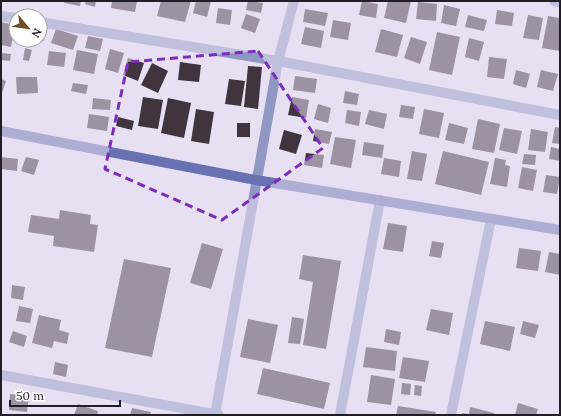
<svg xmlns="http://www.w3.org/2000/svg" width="561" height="416" font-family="Lora,serif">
<rect width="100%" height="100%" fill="#e7e0f2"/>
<path fill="#40343f" d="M64,1H81L80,6L64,3Z
M86,1H96L95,7L85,4Z
M112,1H137L135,12L111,8Z
M161,1H191L185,22L157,16Z
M196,1H211L207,17L193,13Z
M248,1L263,3L261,13L246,10Z
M362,1L378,4L376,18L359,15Z
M388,1H411L406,23L384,18Z
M418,2L437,4L436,21L416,19Z
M444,5L460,9L456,26L441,23Z
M218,8L232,10L230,25L216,23Z
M305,9L328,13L325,26L303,22Z
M497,10L514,13L512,26L495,24Z
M246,14L260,19L255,33L241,28Z
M468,15L487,20L484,31L465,27Z
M528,15L543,18L539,40L523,38Z
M548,16L560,18V51L542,48Z
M333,20L351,23L348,40L330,37Z
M1,22L15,25L11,47L1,45Z
M40,27L46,28L44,41L40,40Z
M305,27L324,31L321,48L301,44Z
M56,29L78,36L73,50L51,43Z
M381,29L403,35L397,57L375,52Z
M437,32L460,37L452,75L429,70Z
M88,36L103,39L100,51L85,48Z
M411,37L427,42L420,64L404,58Z
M469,38L484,42L479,61L465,57Z
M25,48L32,50L29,61L23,60Z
M110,49L124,53L118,73L105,69Z
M77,50L98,54L94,74L73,70Z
M49,51L66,53L64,67L47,65Z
M1,53L11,54L10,61L1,60Z
M489,57L507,59L504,79L487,77Z
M128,58L144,63L138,81L123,75Z
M180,62L201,65L199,82L178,80Z
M152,63L168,71L158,93L141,85Z
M248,66L262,67L258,109L244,107Z
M516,70L530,74L526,88L513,84Z
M541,70L558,74L553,91L537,87Z
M295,76L317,79L315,93L293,90Z
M16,77H37L38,93L17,94Z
M1,79L6,81L1,96Z
M229,79L245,81L241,106L225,104Z
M73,83L88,85L86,94L71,91Z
M345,91L359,94L357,105L343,103Z
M143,97L163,100L158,129L138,126Z
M292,97L309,100L306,118L288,115Z
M93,98L111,100L110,110L92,109Z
M168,98L191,103L184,138L161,133Z
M318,104L331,108L328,123L314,119Z
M401,105L415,107L413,119L399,117Z
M196,109L214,112L209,144L191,141Z
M424,109L444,113L439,138L419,134Z
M347,110L361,112L359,126L345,123Z
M369,110L387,114L384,129L365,124Z
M89,114L109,117L107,131L87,128Z
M118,117L134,121L132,130L116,126Z
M478,119L500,124L494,153L472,149Z
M237,123H250V137H237Z
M449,123L468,128L464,144L445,140Z
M555,127L560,128V144L552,143Z
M504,128L522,131L517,154L499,150Z
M315,129L332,132L329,144L313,141Z
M531,129L548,132L545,152L528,150Z
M284,130L302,135L296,154L279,149Z
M335,137L356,140L351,168L330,164Z
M364,142L384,145L382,158L362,155Z
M551,147L560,149V161L549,159Z
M412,151L427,154L422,181L407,179Z
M443,151L489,162L481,195L435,184Z
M306,153L324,155L322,168L304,165Z
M524,154L536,155L535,165L522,164Z
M1,157L18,159L17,171L1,169Z
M26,157L39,160L34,175L21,171Z
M384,158L401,161L399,177L381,174Z
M495,158L506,160L505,165L510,166L507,187L490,184Z
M522,167L537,170L533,191L518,188Z
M546,175L560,177L557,194L543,192Z
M60,210L91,215L90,224L98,225L94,252L53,246L54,236L28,232L31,215L59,219Z
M388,223L407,226L403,252L383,249Z
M432,241L444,243L441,258L429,256Z
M202,243L223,249L211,289L190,283Z
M519,248L541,251L538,271L516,268Z
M549,252L560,254V275L545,272Z
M303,255L341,261L326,349L303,345L313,282L299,279Z
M124,259L171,268L152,357L105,348Z
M12,285L25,287L23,300L11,298Z
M19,306L33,309L30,323L16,321Z
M431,309L453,313L449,335L426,330Z
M39,315L61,320L59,330L69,333L67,344L54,341L52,348L32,343Z
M292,317L304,319L300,344L288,343Z
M248,319L278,325L270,363L240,357Z
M485,321L515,327L510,351L480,344Z
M523,321L539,325L535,338L520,334Z
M386,329L401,332L399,345L384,342Z
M13,331L27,336L24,347L9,342Z
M366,347L397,351L395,371L363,367Z
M403,357L429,361L425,382L399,378Z
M55,362L68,365L66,377L53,374Z
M263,368L330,383L324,409L257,394Z
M371,375L395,379L391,405L367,402Z
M402,383L411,384L410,395L401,394Z
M415,385L422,386L421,396L414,395Z
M10,394L29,396L27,412L9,410Z
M518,403L538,409L536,415H515Z
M78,404L98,411L97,415H74Z
M398,406L436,412L435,415H396Z
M470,407L494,413V415H462V413L469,414Z
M132,408L151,412L150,415H130Z"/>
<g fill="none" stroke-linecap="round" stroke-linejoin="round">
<path stroke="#9097c3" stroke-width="10" d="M554,1L560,2
M1,16L16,18
M40,22L278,61L560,115
M1,375L219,415
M215,415L278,61L294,1
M340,415L380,200
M451,415L491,219"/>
<path stroke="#6871b1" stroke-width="10" d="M1,131L256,180L560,230"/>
</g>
<path d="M0 0H561V416H0ZM258,51L323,148L222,220L105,169L128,62Z" fill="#e7e0f2" fill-opacity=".55" fill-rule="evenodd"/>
<path fill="none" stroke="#7b2cbf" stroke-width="3" stroke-dasharray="8 5" stroke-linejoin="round" d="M258,51L323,148L222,220L105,169L128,62Z"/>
<rect width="561" height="416" fill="none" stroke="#211f25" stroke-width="4"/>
<g transform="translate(28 28) rotate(119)"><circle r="19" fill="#ffffff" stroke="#a6a5a8"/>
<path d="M0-3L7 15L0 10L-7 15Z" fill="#714e27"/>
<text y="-6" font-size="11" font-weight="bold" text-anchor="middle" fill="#211f25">N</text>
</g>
<path d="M10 400v6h110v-6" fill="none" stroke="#211f25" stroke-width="2"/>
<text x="16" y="400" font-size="12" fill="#211f25" stroke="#ffffff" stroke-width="3" paint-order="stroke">50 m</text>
</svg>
